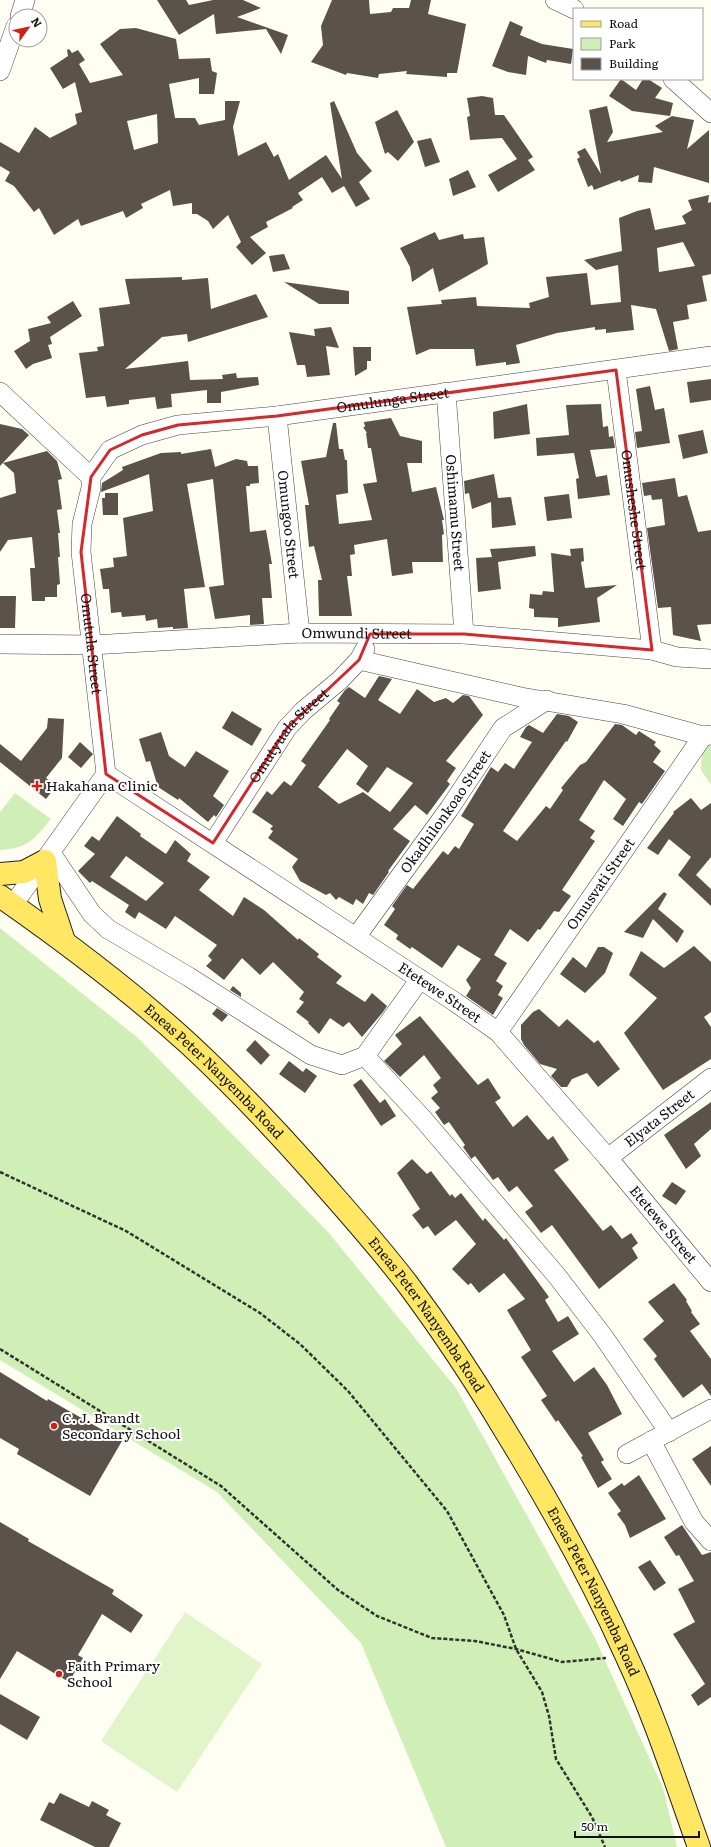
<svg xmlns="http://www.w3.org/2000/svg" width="711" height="1847" font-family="Literata,serif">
<rect width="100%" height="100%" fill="#fffef3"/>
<path fill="#cfefb7" d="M711,735V785L701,770L703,736Z
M15,793L51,819C33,840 29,848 0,850V812Z
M0,928L138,1038L328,1232L456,1388L594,1636L663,1788L677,1847H446L361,1643L217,1492L0,1360Z"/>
<path fill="#e2f5ca" d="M185,1612L262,1664L177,1792L101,1741Z"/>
<path fill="#5a524b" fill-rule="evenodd" d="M157,0H186L189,5L213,0H243L261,8L237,17L288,35L281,54L266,29L216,34L214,14L179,35Z
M332,0H369L370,14L391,12L393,8H409L411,0H431L428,14L466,24L457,73H447V77L406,74L407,71L379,74L378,78L347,73L346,75L311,62L323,45L321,26Z
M510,21L523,27L520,35L542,44L573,49L571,64L547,60L546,63L528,56L526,75L508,72L492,66Z
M136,28L176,39L179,59L210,58L212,71L217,73L214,94H199V78L169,84L175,118H195L199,125L225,120V101H240L233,127L238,156L266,142L274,157L278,154L289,180L326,155L342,179L330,103L334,101L357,153L372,171L359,182L370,199L356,207L344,186L332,193L322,177L298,193L303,200L292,207L293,208L266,222L268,227L250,237L266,253L252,265L236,247L241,242L228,215L213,229L208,221L197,214H192V203L173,206L170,190L141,204L143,208L126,218L123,211L81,226L78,219L54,235L39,208L34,212L14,186L5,181L10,172L0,166V142L19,153L35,127L50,138L77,124L75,114L82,112L75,82L63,89L50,68L68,56L67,50L69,49L72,53L78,50L85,60L79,64L90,83L123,75L100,44L120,29ZM157,114L158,143L134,150L127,121Z
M621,79L636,90L643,79H648L662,88L655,98L673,103L670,116L632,111L609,96Z
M482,96L493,98L495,115H504L533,157L528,160L535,170L498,192L488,175L517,159L502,138L470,140L467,117L470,116L467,98Z
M607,106L613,132L607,142L663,132L655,126L672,116L694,120L687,149L709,130V183L654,167L652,183L638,182L639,175L621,182L620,180L594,190L592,185L588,187L577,159L580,157L577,152L585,148L601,174L589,110Z
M397,110L414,142L398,161L388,152L385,154L375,122Z
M431,138L440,162L425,167L417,141Z
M468,170L476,187L453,196L449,179Z
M709,195L708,203L711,202V274L702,276L707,301L687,305L689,319L673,322L678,349L669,351L656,309L631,305L634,330L606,333V329L595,330V327L557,333L516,345L520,363L506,365V362L476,366L474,349H430L416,355L407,307L442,304L441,300L476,297L477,306L530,308L529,303L549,297L546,277L587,273L591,305L621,302L618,265L596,270L584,260L622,251L619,218L637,211L650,208L655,230L686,224L682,216L692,210L688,200ZM683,242L695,266L659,272L657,248Z
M435,232L439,240L463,234L464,239L484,237L488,264L439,292L433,268L412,282L410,267L400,248Z
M284,254L290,269L273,272L269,256Z
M182,277V280L208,278L211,309L256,294L268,317L188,342L187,334L162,337L125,369L188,361L190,380L223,379L222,375L236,373L237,378L258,377L259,385L221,392V403H207V390L171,394L172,407L157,409L155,397L129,400V404L107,407L105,396L86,398L79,353L98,351L97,347L104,346L99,308L130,304L125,279Z
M284,282L349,291V304H319Z
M73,301L82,316L50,337L52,344L48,345L52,358L33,364L26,369L14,351L30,341L28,329L51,323L47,317Z
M331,327L339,348L326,346L330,375L307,377L305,365H297L289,332L315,336L314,329Z
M353,347H371V361H367V369L355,376Z
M711,379V400L690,403L687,382Z
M650,386L655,410L664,408L670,443L637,448L635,432L642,431L636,389Z
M527,404L530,434L494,439L493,412Z
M601,404L603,427L608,426L609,437L613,436L615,448L590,450L596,477L607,475L610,495L578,499L576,479L579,478L574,453L537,456L536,438L569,435L566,405Z
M391,418L400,436L422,441V463H407L412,492L436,487L444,520H442L444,534L442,535L443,562H412L413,573L392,576L387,539L354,545L355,554L350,555L352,576H347L352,616H319L318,580H322L314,546L309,547L305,505H309L301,461L326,457L333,423H336L339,449H343L345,460H347L348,493L336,495L339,524L372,520L363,484L377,482L371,448H368L366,433H367L363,427H365L364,422Z
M0,424L22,429L29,435L0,466Z
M703,430L708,453L683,459L678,435Z
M211,449L215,467L236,459L247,461L248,466H258L259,483L250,484V486H246L250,532L266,530L272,564H269L272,598H262L264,624L250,625V615L215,619L209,587L224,585L213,479L187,484L205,587L184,589L188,628L173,629V627L158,628L157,619L146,621L145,615L122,617L121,612L111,613L109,589H103L100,569L114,567L113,558L127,556L123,518L153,511L149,474L101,492L102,483L123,470L122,467L161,453L181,452V454Z
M47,451L57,461L62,479L58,480L62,509L57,510L60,533H58L60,557H58L60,584L57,585V597H45V601H32L30,568H35L32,537L8,540L0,552V498L16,493L14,473L3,463Z
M494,474L498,498L511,497L516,525L492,528L491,502L472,509L469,493L465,494L464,481Z
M675,478L678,497L687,495L698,532L711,530V624L697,625L701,641L673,635L671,607L658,608L647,528L665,525L662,499L652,500L651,495L644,496L642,483Z
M105,493H118V515H103L102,498H105Z
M569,494L572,518L547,521L544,497Z
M535,546L536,556L498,562L501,589L478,592L476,558L492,557L490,549Z
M583,548L584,561L581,562L585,588L617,585L597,598L600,622L558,627V618L534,617V609L529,608L530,594L542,595L543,591L554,592L551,553L571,556L570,549Z
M0,596H16L15,628H0Z
M379,676L392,679L378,700L400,714L417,689L434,702L446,698L453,703L463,695L469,696L483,715L446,761L456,768L447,781L450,784L427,815L415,805L393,829L410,841L388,871L389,872L373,895L369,893L363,904L356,899L353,905L339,897L336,900L330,893L326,895L300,881L292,867L298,859L268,838L273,831L270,829L273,826L252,812L267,791L272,795L284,781L291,786L306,765L301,761L330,720L329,719L340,703L337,701L345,690L349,687L365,698ZM347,749L368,766L356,784L368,793L387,767L413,783L390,812L363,792L339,804L318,787Z
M232,711L262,729L252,746L222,728Z
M557,714L569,716L578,722L567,742L566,741L503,831L517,841L546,806L550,809L563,790L561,788L580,765L586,762L615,724L622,725L636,735L639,731L656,742L654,745L661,751L653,762L665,771L642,804L639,802L623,826L613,819L626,799L604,780L579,820L595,831L590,838L595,841L562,890L571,896L559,912L554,911L540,930L538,929L528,942L510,929L494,955L507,963L496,981L503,986L498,995L503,998L493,1015L466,996L471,988L466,980L481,959L458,945L442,968L412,947L410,949L396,939L398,935L384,925L395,909L392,906L407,885L413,889L443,851L448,855L455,846L459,849L474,824L461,816L491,767L498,772L505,763L514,769L532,742L520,737L526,727L529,725L543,733Z
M48,718L64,719L62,758L46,778L56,786L46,799L0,762V744L21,761L47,728Z
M161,732L169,756L185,767L196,751L229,771L213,796L224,805L216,817L214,815L208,822L179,798L178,800L158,787L150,761L146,762L139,739Z
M80,742L93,754L81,768L68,757Z
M691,798L701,810L711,803V857L696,875L711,889V906L678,875L691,857L669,839L658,855L647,848L674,813L673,812Z
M117,816L141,834L140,836L166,854L175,840L191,854L187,861L210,877L199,890L233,916L244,897L264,910L298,940L299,938L319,954L317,957L342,976L336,983L365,1002L372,993L387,1006L383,1012L362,1037L349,1022L343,1027L330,1018L319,1034L308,1023L309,1022L296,1012L304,1002L299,999L304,992L273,962L260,975L242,958L224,980L206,966L212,960L208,956L217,945L175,916L166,929L139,912L135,919L125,912L129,905L92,881L90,883L78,871L95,854L84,846L92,836L99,841ZM126,856L164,883L146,901L110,877Z
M664,892L667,894L658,909L684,931L677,943L653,919L643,938L624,932Z
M694,946L711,962V1012L704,1017L711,1027V1059L663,1090L624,1033L657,998L629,975L641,951L664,968Z
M598,947H604L613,953L605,973L585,993L560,974L573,957L586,968Z
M233,986L241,993V997L230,990Z
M217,1008L228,1015L222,1022L212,1014Z
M539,1009L559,1027L567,1019L594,1043L598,1040L620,1069L598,1087L587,1073L572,1079L567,1087H561L551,1076L557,1069L540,1064L524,1045L521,1039V1025L533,1012Z
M420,1016L478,1085L488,1078L501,1098L495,1102L513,1127L527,1115L548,1140L553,1136L569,1160L554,1170L603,1231L611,1225L622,1239L631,1233L638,1243L632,1248L638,1258L599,1289L552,1225L541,1233L525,1212L533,1206L517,1186L509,1192L498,1177L493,1180L475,1156L471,1159L470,1157L463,1147L465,1145L449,1122L444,1125L435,1112L440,1108L431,1098L438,1092L433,1085L441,1078L424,1055L400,1077L384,1061L402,1044L395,1035Z
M255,1040L270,1055L261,1065L246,1050Z
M289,1061L303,1072L306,1068L317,1076L305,1093L279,1074Z
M361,1079L380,1103L385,1099L396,1116L381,1126L353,1085Z
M711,1102V1129L694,1144L701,1156L686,1169L664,1135Z
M412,1159L427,1174L431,1171L450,1196L452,1194L455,1198L461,1193L483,1221L485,1218L504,1240L506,1238L549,1297L545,1300L558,1322L568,1316L579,1334L552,1351L574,1382L594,1367L607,1385L622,1414L588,1433L604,1460L601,1462L612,1479L598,1488L581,1457L583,1456L558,1420L556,1422L541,1400L547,1396L521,1357L531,1350L507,1310L525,1299L504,1273L479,1293L471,1283L468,1285L452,1269L476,1244L456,1220L435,1236L428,1226L423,1229L412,1215L420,1209L397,1173Z
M672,1182L686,1191L676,1205L662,1196Z
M674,1283L687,1300L686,1301L692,1311L691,1312L700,1324L690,1331L711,1359V1396L702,1384L683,1398L654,1359L657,1356L643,1339L664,1321L648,1302Z
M0,1372L47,1401L48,1399L122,1441L90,1496L17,1454L19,1449L0,1438Z
M711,1446V1486L692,1459Z
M639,1475L666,1519L630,1538L625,1525L617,1514L621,1511L608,1493L622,1483L624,1486Z
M0,1522L29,1539L28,1541L114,1590L112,1594L143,1615L131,1633L102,1614L78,1655L83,1658L69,1682L17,1651L0,1679Z
M682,1525L702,1555L711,1552V1697L698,1706L691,1695L705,1684L673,1634L695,1622L678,1589L694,1581L679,1555L676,1556L664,1537Z
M650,1560L666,1583L654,1591L638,1567Z
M0,1694L40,1717L27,1740L0,1724Z
M60,1793L89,1807L92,1801L109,1810L106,1815L121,1823L109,1847H95L40,1820L49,1802L54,1804Z"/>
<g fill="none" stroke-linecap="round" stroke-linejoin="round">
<g stroke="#434343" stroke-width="20">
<g id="minor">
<path d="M555,0L574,9"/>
<path d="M20,16L25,0"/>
<path d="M0,71L16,26"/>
<path d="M673,79L711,113"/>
<path id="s1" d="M616,370L652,650"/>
<path id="s2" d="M0,392L91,477V488L82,524L81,552L106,774L13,905"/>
<path id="s3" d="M446,392L464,634"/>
<path id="s4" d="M277,416L300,633"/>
<path id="s5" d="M91,477L110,450L142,435L178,425L277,416L711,356"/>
<path id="s6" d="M0,644L92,645L300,633L464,634L652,650L677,657L711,659"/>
<path d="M359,660L521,697L623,714L703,736L711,735"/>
<path id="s7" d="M106,774L455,1002L498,1032L608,1158L711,1282"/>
<path id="s8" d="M213,843L287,728L303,711L340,680L359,660L365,649"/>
<path d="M51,853L92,914L108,929L189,977L311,1055L342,1065L365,1056L420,979"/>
<path id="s9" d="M356,937L449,809L503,728L547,700"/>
<path id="s10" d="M498,1032L703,736"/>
<path d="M365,1056L423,1119L557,1276L603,1336L669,1432"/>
<path id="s11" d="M608,1158L711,1078"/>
<path d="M651,1441L694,1522L711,1541"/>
<path d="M627,1454L711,1409"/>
</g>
</g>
<g stroke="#212121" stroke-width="24">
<g id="major">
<path d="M0,874L24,872L45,861L50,899L64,941"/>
<path id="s12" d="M0,896C66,942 131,991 190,1045C233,1085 273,1127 312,1171C345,1209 379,1246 409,1286C444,1333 476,1382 506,1432C551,1505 591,1577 626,1655C655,1717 676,1783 699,1847"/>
</g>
</g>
<path stroke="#323232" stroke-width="2.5" stroke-dasharray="4 2" stroke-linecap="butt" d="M0,1172L126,1231L260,1313L300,1344L348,1391L447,1511L504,1615L516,1649L542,1692L549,1716L556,1759L592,1817L605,1847
M0,1349L221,1486L338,1590L377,1616L432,1638L475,1641L516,1649L562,1662L606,1658"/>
<use href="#minor" stroke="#fff" stroke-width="19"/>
<use href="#major" stroke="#ffe763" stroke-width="22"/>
</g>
<path fill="none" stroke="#d62828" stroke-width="3" stroke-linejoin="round" d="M616,370L652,650L464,634H370L359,660L287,728L213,843L106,774L81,552L91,477L110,450L142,435L178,425L277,416Z"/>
<g fill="#d11f16" stroke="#fff" stroke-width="1.5">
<path d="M35 780h4v4h4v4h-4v4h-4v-4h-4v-4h4z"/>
<circle cx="54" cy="1426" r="4"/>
<circle cx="59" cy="1674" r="4"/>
</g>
<g text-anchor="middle" stroke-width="4" stroke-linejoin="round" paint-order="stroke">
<g font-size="14" fill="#101010" stroke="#fff">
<text dy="5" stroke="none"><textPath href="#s5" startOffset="322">Omulunga Street</textPath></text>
<text dy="5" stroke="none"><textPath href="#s1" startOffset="141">Omusheshe Street</textPath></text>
<text dy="5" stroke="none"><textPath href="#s3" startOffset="121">Oshimamu Street</textPath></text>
<text dy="5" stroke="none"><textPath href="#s4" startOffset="109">Omungoo Street</textPath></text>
<text dy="5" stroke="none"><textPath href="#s6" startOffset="357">Omwundi Street</textPath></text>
<text dy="5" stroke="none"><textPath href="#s2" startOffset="293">Omutula Street</textPath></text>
<text dy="5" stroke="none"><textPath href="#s8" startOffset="132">Omutyuala Street</textPath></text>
<text dy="5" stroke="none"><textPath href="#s9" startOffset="154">Okadhilonkoao Street</textPath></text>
<text dy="5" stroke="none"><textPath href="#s10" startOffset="180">Omusvati Street</textPath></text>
<text dy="5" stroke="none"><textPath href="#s7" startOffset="399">Etetewe Street</textPath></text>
<text dy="5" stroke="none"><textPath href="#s12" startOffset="277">Eneas Peter Nanyemba Road</textPath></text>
<text dy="5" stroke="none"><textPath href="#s11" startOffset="65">Elyata Street</textPath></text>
<text dy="5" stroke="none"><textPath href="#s7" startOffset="723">Etetewe Street</textPath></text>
<text dy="5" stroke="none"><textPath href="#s12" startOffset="601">Eneas Peter Nanyemba Road</textPath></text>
<text dy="5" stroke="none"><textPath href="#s12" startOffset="925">Eneas Peter Nanyemba Road</textPath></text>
</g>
<g font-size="14" fill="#101010" stroke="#fff" text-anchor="start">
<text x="46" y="791">Hakahana Clinic</text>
<text x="62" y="1423">C. J. Brandt<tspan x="62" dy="16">Secondary School</tspan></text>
<text x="67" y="1671">Faith Primary<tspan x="67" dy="16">School</tspan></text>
</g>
</g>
<rect x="573" y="8" width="130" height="72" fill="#ffffff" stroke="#9f9f9f"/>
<rect x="581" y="21" width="20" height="6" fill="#ffe763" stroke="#9f9f9f"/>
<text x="609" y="28" font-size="12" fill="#101010">Road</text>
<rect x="581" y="38" width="20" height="12" fill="#cfefb7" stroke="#9f9f9f"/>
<text x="609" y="48" font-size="12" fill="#101010">Park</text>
<rect x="581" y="58" width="20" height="12" fill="#5a524b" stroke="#9f9f9f"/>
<text x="609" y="68" font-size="12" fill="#101010">Building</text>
<g transform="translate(28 28) rotate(57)"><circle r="19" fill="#ffffff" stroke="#9f9f9f"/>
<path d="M0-3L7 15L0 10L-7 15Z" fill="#d11f16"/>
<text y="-6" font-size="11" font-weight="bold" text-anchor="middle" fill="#101010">N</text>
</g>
<path d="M575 1831v6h124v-6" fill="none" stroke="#101010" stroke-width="2"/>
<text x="581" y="1831" font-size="12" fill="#101010" stroke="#ffffff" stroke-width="3" paint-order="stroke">50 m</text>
</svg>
